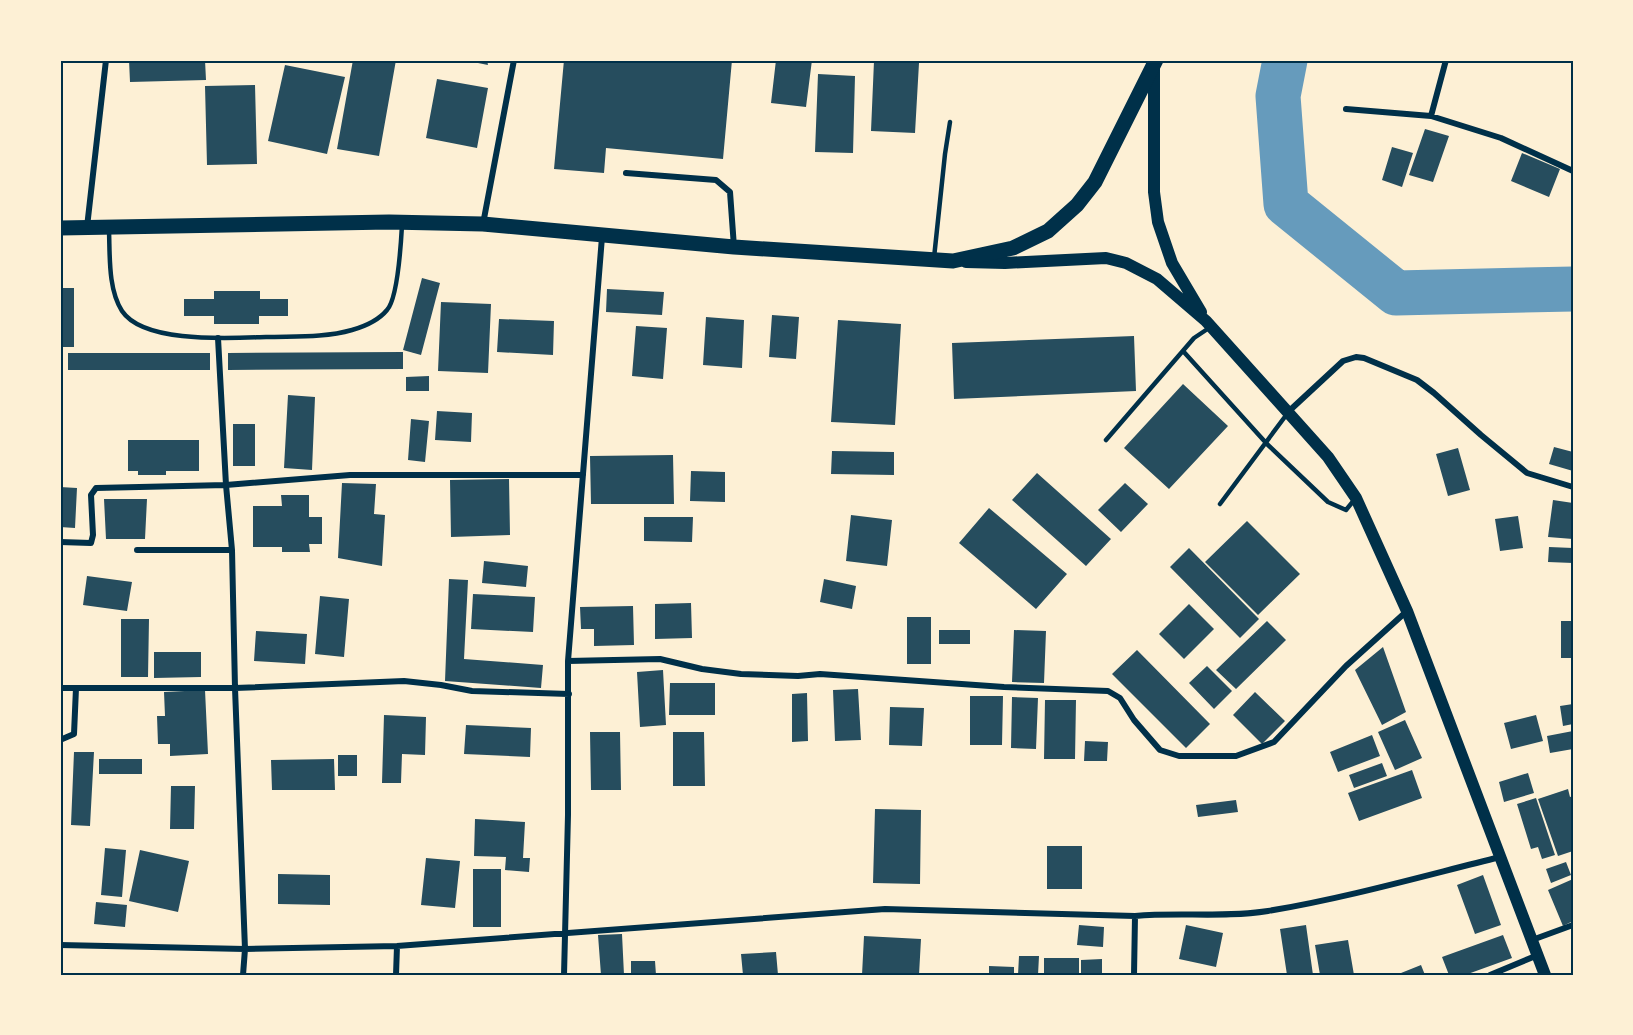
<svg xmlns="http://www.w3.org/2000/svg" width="1633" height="1035" font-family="'IBM Plex Serif',serif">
<rect width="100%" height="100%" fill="#fdf0d5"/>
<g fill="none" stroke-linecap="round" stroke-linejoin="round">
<path stroke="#669bbc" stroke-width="45" d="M1285,60L1278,96L1286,204L1396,293L1573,289"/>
</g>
<path fill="#264d5e" d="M129,60H205L206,80L130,82Z
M353,60H396L379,156L337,149Z
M468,60H487L488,65L468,61Z
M564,60H732L723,159L606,148L604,173L554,169Z
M776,60H812L806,107L771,103Z
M874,61L919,63L915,133L871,131Z
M285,65L345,77L327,154L268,141Z
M818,74L855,76L853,153L815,152Z
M437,79L488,88L477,148L426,138Z
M255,85L257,164L207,165L205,86Z
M1425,129L1449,136L1433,182L1409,175Z
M1392,147L1413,153L1402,187L1382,180Z
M1522,153L1560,169L1549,197L1511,181Z
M422,278L440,283L421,355L403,350Z
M60,288H74V347H60Z
M607,289L664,292L662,315L606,312Z
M214,291H260V299H288V316H259V324H214V316H184V299H214Z
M441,302L491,304L488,373L438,371Z
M772,315L799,317L796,359L769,357Z
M706,317L744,320L742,368L703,365Z
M499,319L554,321L553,355L497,352Z
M838,320L901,324L895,425L831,422Z
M636,326L667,328L663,379L632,376Z
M1134,336L1136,391L954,399L952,343Z
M403,352V369L228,370V353Z
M68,353H210V370H68Z
M429,376V391H406V377Z
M1183,384L1228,426L1169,489L1124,448Z
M288,395L315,397L312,470L284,468Z
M437,411L472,413L471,442L435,440Z
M411,419L429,421L425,462L408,460Z
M233,424H255V466H233Z
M128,440H199V471H166V475H138V471H128Z
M1554,447L1573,452V471L1549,464Z
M1458,448L1470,490L1448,496L1436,454Z
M832,451L894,452V475L831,474Z
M673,455L674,504H591L590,456Z
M691,471L725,472V502L690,501Z
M1037,473L1111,539L1086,566L1012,500Z
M509,479L510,535L451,537L450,480Z
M342,483L376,484L374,514L385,515L382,566L338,558Z
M1125,483L1148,504L1121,532L1098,510Z
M60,487L77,488L75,528L60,527Z
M281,495H309V517H322V544H309L310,552H282V547H253V506H282Z
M104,499H147L145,539H106Z
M1553,500L1573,503V539L1548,537Z
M989,508L1067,574L1036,609L959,543Z
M851,515L892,520L887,566L846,561Z
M1518,516L1523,548L1500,551L1495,519Z
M644,517H693L692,542L644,541Z
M1247,521L1300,574L1258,615L1205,562Z
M1549,547L1573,548V563L1548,562Z
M1189,548L1259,619L1240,638L1170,567Z
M484,561L528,566L526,587L482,583Z
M87,576L132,582L127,611L83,605Z
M449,579L468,580L464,659L543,665L541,688L445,681Z
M824,579L856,586L852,609L820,602Z
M473,594L535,597L533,632L471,629Z
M320,596L349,599L344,657L315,654Z
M691,603L692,638L655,639V604Z
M1189,604L1214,629L1184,659L1159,634Z
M633,606L634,645L594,646V629H581L580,607Z
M907,617H931V664H907Z
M121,619H149L148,677H121Z
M1267,621L1286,640L1236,689L1216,670Z
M1561,621H1573V658H1561Z
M939,630H970V644H939Z
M1014,630L1046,631L1044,683L1012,682Z
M256,631L307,634L305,664L254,661Z
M1383,647L1406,712L1382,725L1355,670Z
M1137,650L1210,724L1186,748L1112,674Z
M154,652H201V677L154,678Z
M1207,666L1232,691L1214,709L1189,683Z
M663,670L666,725L640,727L637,672Z
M670,683H715V715H669Z
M858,689L861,740L835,741L833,690Z
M205,690L208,754L170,756V744H158L157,716H165L164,692Z
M1255,692L1285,721L1262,744L1233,715Z
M807,693L808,741L792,742V694Z
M970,696H1003L1002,745H970Z
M1012,697L1038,698L1036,749L1011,748Z
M1045,700H1076L1075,759H1044Z
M1573,704V724L1563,726L1560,706Z
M890,707L924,708L922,746L889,745Z
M384,715L426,717L425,755L402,754L401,783H382Z
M1536,715L1543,741L1511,749L1504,723Z
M1405,720L1422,758L1395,770L1378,732Z
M466,725L531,728L530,757L464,754Z
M1573,731V749L1550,753L1547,736Z
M590,732H620L621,790H591Z
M673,732H704L705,786H673Z
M1372,735L1380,756L1338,772L1330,752Z
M1085,741L1108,742L1107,761H1084Z
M74,752H94L90,826L71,825Z
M338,755H357V776H338Z
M60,759H63V816H60Z
M99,759H142V774H99Z
M334,759L335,790H272L271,760Z
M1382,763L1387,776L1354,788L1349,775Z
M1412,770L1422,798L1359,821L1348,793Z
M1528,773L1534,793L1504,802L1499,782Z
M171,786H195L194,829H170Z
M1568,789L1570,797L1573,796V851L1558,856L1538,799Z
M1536,798L1555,855L1542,859L1538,847L1531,849L1517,804Z
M1236,800L1238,812L1198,817L1196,805Z
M875,809L921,810L920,884L873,883Z
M475,819L525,822L523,858H530L529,872L505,870L506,857L474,856Z
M1047,846H1082V889H1047Z
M105,848L126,850L122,897L101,895Z
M140,850L189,861L178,912L129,901Z
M426,858L460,861L455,908L421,905Z
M1566,862L1571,875L1551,883L1546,869Z
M473,869H501V927H473Z
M278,874L330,875V905L278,904Z
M1483,875L1501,925L1475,934L1457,885Z
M1573,879V921L1563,926L1548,890Z
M96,902L127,905L125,927L94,924Z
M1079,925L1104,927L1103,947L1077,945Z
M1186,925L1223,933L1216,967L1179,959Z
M1306,925L1313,975H1287L1280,929Z
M622,934L624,975H601L598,935Z
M1503,935L1512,958L1465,975H1449L1442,957Z
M864,936L921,939L919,975H862Z
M1348,940L1354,975H1320L1315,945Z
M776,952L778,975H743L741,954Z
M1019,956H1039L1038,975H1018Z
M1044,958H1079V975H1044Z
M1102,959V975H1081V960Z
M631,961H655L656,975H631Z
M1421,965L1425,975H1396Z
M989,966L1014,967V975H989Z"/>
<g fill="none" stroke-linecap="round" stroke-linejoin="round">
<path stroke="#003049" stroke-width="4.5" d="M109,231C110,256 108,289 122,311C144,344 231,338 266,337C295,336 324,338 352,330C366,326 378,321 387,310C398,298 401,243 402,225
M934,258L945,154L950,122
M1183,351L1267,444L1328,502L1346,510L1355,499
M1106,440L1194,338L1209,328
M1220,504L1287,414"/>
<path stroke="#003049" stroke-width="6" d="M1346,109L1431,116L1501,138L1573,171
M1431,116L1446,60
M626,173L716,180L730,192L734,247
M483,224L514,60
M87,227L106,60
M218,338L226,485L232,550L235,688L245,949L243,975
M1288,412L1343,361L1356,357L1364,358L1417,380L1434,393L1481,435L1527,473L1573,487
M60,542L91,543L93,535L91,495L96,488L226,485L350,475H583
M137,550H232
M568,661L660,659L702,669L741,674L798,676L820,674L1004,687L1108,691L1120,698L1134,720L1160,750L1179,756H1236L1274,742L1346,666L1407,611
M60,688H235L404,681L441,685L472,691L569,694
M60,740L74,734L76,688
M1532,940L1573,925
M60,945L245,949L397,946L885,909L1135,916C1179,912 1224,918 1268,911C1346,898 1423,876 1500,857
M396,975L397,946
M564,975L568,815V661L602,237
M1134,975L1135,916
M1490,975L1538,955"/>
<path stroke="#003049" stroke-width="12" d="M1154,65V192L1158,222L1172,263L1201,312
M966,262L1005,263L1106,258L1126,263L1157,279L1206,321L1328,457L1356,498L1407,611L1545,975"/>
<path stroke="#003049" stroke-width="15" d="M60,228L389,222L483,224L734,247L953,261L1013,248L1048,231L1077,205L1095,182L1156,60"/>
</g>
<rect width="1633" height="1035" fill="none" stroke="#fdf0d5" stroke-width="123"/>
<rect x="62" y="62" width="1510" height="912" fill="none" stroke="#003049" stroke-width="2"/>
</svg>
